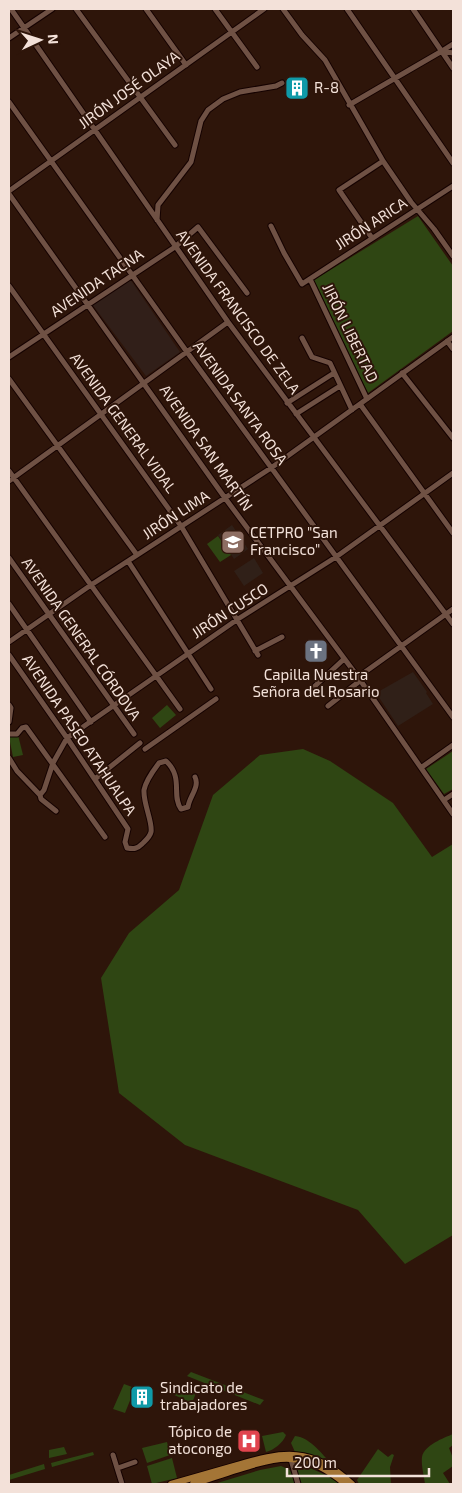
<svg xmlns="http://www.w3.org/2000/svg" width="462" height="1493" font-family="'Exo 2',sans-serif">
<rect width="100%" height="100%" fill="#2e150a"/>
<path fill="#311f19" d="M130,279L180,352L146,376L92,304Z"/>
<path fill="#302018" d="M232,525L248,549L234,559L218,535Z
M254,558L263,573L244,586L234,571Z
M413,672L427,692L426,693L433,704L398,726L376,693Z"/>
<path fill="#2f4613" d="M418,216L453,266V331L368,393L314,280Z
M218,536L231,555L220,562L207,544Z
M167,705L176,715L160,728L152,718Z
M18,735L23,755L13,757L9,737Z
M303,749L330,761L393,803L432,857L453,844V1235L405,1264L358,1210L185,1145L119,1093L101,978L129,933L179,890L213,795L260,755Z
M453,751V789L444,794L426,769Z
M191,1372L264,1400L260,1405L187,1376Z
M124,1384L135,1388L125,1413L113,1409Z
M175,1386L196,1393L192,1403L172,1394Z
M283,1432L286,1435C283,1443 274,1450 266,1452L262,1436Z
M453,1434V1445L449,1448L453,1458V1466L443,1473L450,1484H425C424,1476 421,1465 422,1457C424,1445 444,1438 453,1434Z
M295,1436C311,1437 325,1458 336,1469L295,1452L291,1443Z
M167,1442L170,1455L147,1463L142,1448Z
M64,1447L67,1454L49,1458V1450Z
M378,1449L388,1457L392,1454L394,1455L390,1467L391,1484H359L357,1480Z
M93,1452L94,1455L52,1467L51,1463Z
M172,1458L177,1478L152,1484L147,1466Z
M44,1464L45,1469L9,1480V1475Z
M301,1464L328,1476L340,1484H299L296,1467Z
M281,1466L290,1470L295,1484H214L260,1470Z"/>
<g fill="none" stroke-linecap="round" stroke-linejoin="round">
<g stroke="#150200" stroke-width="7">
<path id="minor" d="M11,9L228,322L453,624
M76,9L175,145
M146,9L186,65
M215,9L257,67
M283,9L302,35L325,60L383,161L411,202L434,229L453,256
M347,9L453,163
M413,9L453,68
M9,38L52,9
M442,51L453,44
M9,102L187,352L453,717
M349,105L442,51L453,53
M9,191L264,9
M9,194L225,498L358,677L453,814
M157,220L158,205L191,162L201,121L208,110L223,99L240,92L276,86L282,83
M271,226L284,253L302,284L453,186
M372,238L339,190L383,161
M310,279L367,399
M9,286L181,526L258,655
M302,338L312,357L330,363L352,410
M447,341L453,349
M9,357L175,247L198,227L247,293
M402,373L453,438
M9,379L137,555
M287,403L334,373
M360,404L453,533
M296,414L340,386
M9,471L180,709
M9,481L228,322
M9,558L134,734
M128,561L211,689
M9,604L91,722
M9,642L91,585L271,468L453,337
M255,651L282,637
M9,655L67,738L128,829L125,842L127,848C134,849 137,849 142,844C145,841 150,837 151,832C153,823 143,803 144,790C146,780 153,771 159,763L166,761C184,778 171,795 181,809L188,807C189,797 200,787 195,777
M358,677L453,609
M315,686L344,659
M9,705L11,708L9,722
M328,706L361,680
M9,734H17L22,728L26,727L105,837
M145,749L216,699
M9,758L17,771L40,795L44,790L53,763L67,738L238,619L336,557L453,473
M422,767L453,745
M95,779L140,743
M40,795L41,799L56,811
M444,800L453,794
M113,1455L122,1484
M290,1456L298,1484
M118,1468L135,1462"/>
</g>
<g stroke="#150200" stroke-width="8">
<path id="major" d="M171,1484C192,1478 213,1472 234,1466C283,1451 312,1446 352,1484
M193,1484C217,1477 267,1457 290,1459C311,1460 330,1471 345,1484"/>
</g>
<use href="#minor" stroke="#6f5144" stroke-width="5"/>
<use href="#major" stroke="#a47536" stroke-width="6"/>
</g>
<defs>
<g id="building-square" transform="scale(1.25)"><rect x="-9" y="-9" width="18" height="18" rx="4" fill="#0f9aa8" stroke="#2e150a"/><path d="M-4-6H4V6H1V3H-1V6H-4ZM-2.5-4.3h1.7v1.8h-1.7ZM.8-4.3h1.7v1.8H.8ZM-2.5-1h1.7V.8h-1.7ZM.8-1h1.7V.8H.8Z" fill="#fff"/></g>
<g id="university-square" transform="scale(1.25)"><rect x="-9" y="-9" width="18" height="18" rx="4" fill="#8d6e63" stroke="#2e150a"/><path d="M0-5L7-2L0 1L-7-2ZM-4 1L0 2.5L4 1V4Q0 6-4 4Z" fill="#fff"/></g>
<g id="church-square" transform="scale(1.25)"><rect x="-9" y="-9" width="18" height="18" rx="4" fill="#6b7280" stroke="#2e150a"/><path d="M-1.2-6h2.4v3.5h3.3v2.4h-3.3V6h-2.4V-.1h-3.3v-2.4h3.3Z" fill="#fff"/></g>
<g id="hospital-square" transform="scale(1.25)"><rect x="-9" y="-9" width="18" height="18" rx="4" fill="#e0444e" stroke="#2e150a"/><path d="M-5-5h3v3.5h4V-5h3V5h-3V1.5h-4V5h-3Z" fill="#fff"/></g>
</defs>
<g fill-rule="evenodd">
<use href="#building-square" x="297" y="88"/>
<use href="#university-square" x="233" y="542"/>
<use href="#church-square" x="316" y="651"/>
<use href="#building-square" x="142" y="1397"/>
<use href="#hospital-square" x="249" y="1441"/>
</g>
<g text-anchor="middle" stroke-width="4" stroke-linejoin="round" paint-order="stroke">
<g font-size="15" fill="#f3e1d9" stroke="#2e150a" text-anchor="start">
<text x="314" y="93">R-8</text>
<text x="250" y="538">CETPRO "San<tspan x="250" dy="17">Francisco"</tspan></text>
<text x="316" y="680" text-anchor="middle">Capilla Nuestra<tspan x="316" dy="17">Señora del Rosario</tspan></text>
<text x="160" y="1393">Sindicato de<tspan x="160" dy="17">trabajadores</tspan></text>
<text x="232" y="1437" text-anchor="end">Tópico de<tspan x="232" dy="17">atocongo</tspan></text>
</g>
<g font-size="15" fill="#f3e1d9" stroke="#2e150a">
<text transform="translate(129 90) rotate(-36)" y="5">JIRÓN JOSÉ OLAYA</text>
<text transform="translate(371 224) rotate(-33)" y="5">JIRÓN ARICA</text>
<text transform="translate(97 283) rotate(-34)" y="5">AVENIDA TACNA</text>
<text transform="translate(238 312) rotate(54)" y="5">AVENIDA FRANCISCO DE ZELA</text>
<text transform="translate(350 333) rotate(64)" y="5">JIRÓN LIBERTAD</text>
<text transform="translate(240 403) rotate(54)" y="5">AVENIDA SANTA ROSA</text>
<text transform="translate(123 423) rotate(54)" y="5">AVENIDA GENERAL VIDAL</text>
<text transform="translate(206 448) rotate(55)" y="5">AVENIDA SAN MARTÍN</text>
<text transform="translate(176 515) rotate(-33)" y="5">JIRÓN LIMA</text>
<text transform="translate(230 611) rotate(-33)" y="5">JIRÓN CUSCO</text>
<text transform="translate(81 639) rotate(55)" y="5">AVENIDA GENERAL CÓRDOVA</text>
<text transform="translate(79 735) rotate(56)" y="5">AVENIDA PASEO ATAHUALPA</text>
</g>
</g>
<rect width="462" height="1493" fill="none" stroke="#f3e1d9" stroke-width="20"/>
<g transform="translate(40 40) rotate(86)" stroke="#2e150a" stroke-width="4" paint-order="stroke">
<path d="M0-4L9 19L0 12L-9 19Z" fill="#f3e1d9"/>
<text y="-8" font-size="14" font-weight="bold" text-anchor="middle" fill="#f3e1d9">N</text>
</g>
<path d="M287 1468v8h142v-8" fill="none" stroke="#f3e1d9" stroke-width="2.5"/>
<text x="294" y="1468" font-size="15" fill="#f3e1d9" stroke="#2e150a" stroke-width="4" paint-order="stroke">200 m</text>
</svg>
